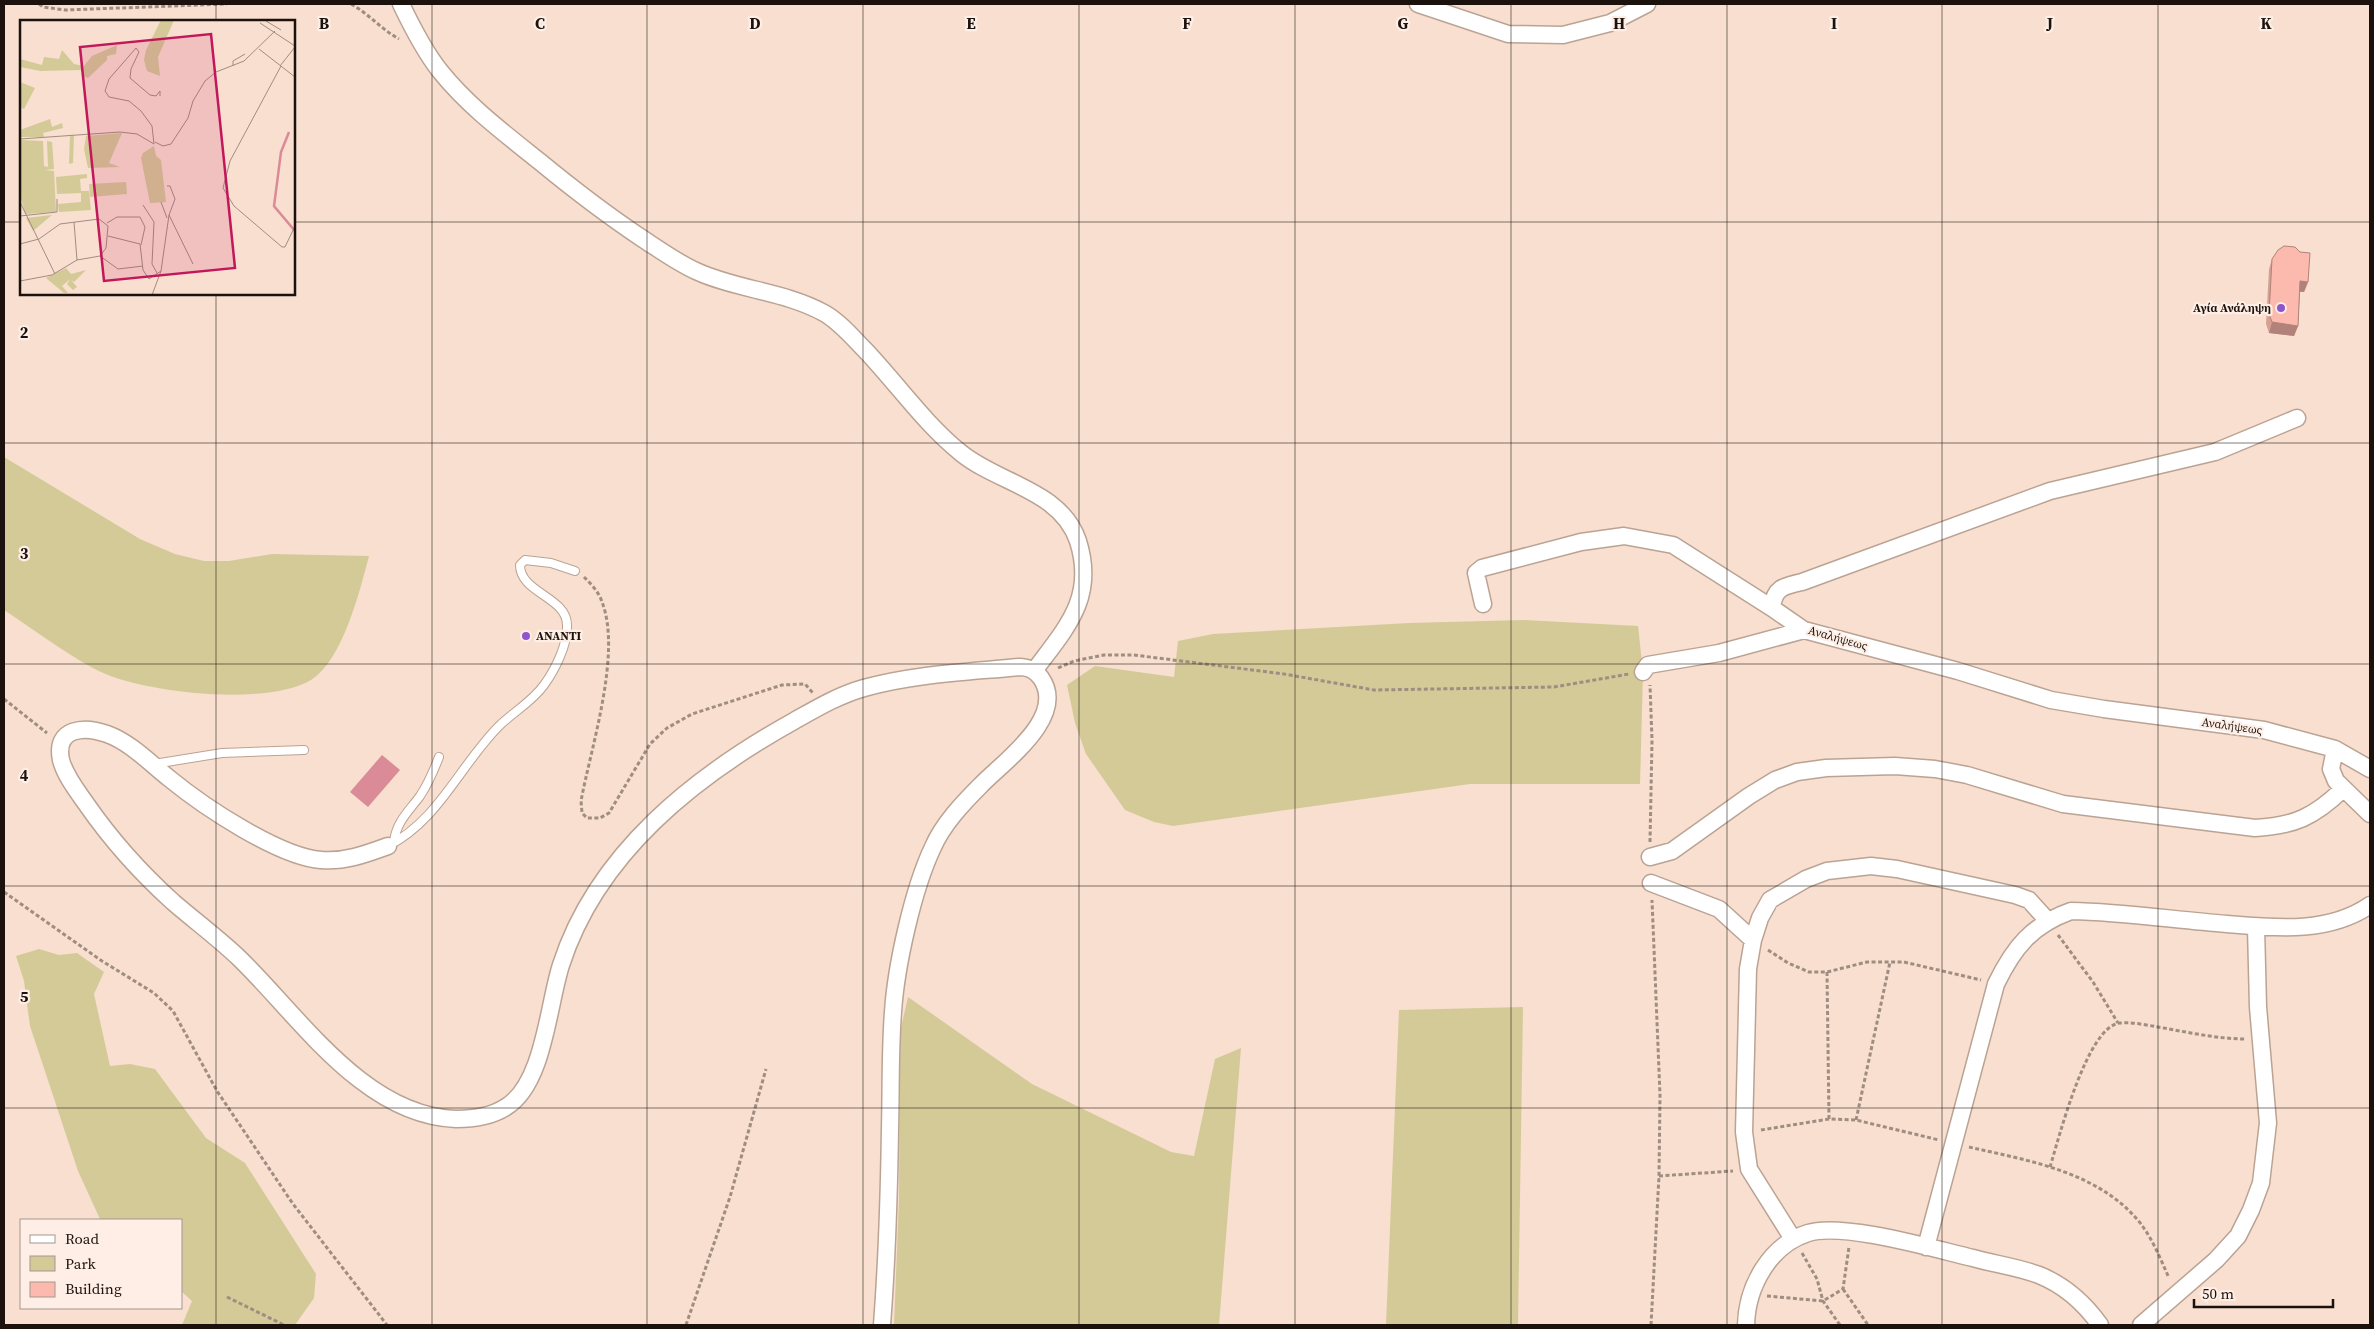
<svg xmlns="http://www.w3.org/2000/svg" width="2374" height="1329" font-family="'Source Serif 4',serif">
<rect width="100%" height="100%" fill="#f8dfcf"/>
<path fill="#d4ca98" d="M4,457L140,539L175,554L204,561H229L272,554L369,556C360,590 343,660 311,680C267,707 136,693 93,668C62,651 33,629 4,610Z
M1524,620L1638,626L1643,672L1640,784H1470L1173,826L1154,822L1125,810L1086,754L1075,723L1067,685L1095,666L1174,677L1178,641L1213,634L1409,623Z
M39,949L59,955L77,953L104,972L94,994L110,1066L130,1064L155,1069L206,1138L245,1163L316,1274L314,1298L295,1325H182L192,1301L181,1291V1220L100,1219L78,1171L30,1026L24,981L16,956Z
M908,997L1032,1084L1171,1152L1194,1156L1215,1059L1241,1048L1219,1325H894L899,1199L900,1032Z
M1523,1007L1518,1325H1386L1399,1010Z"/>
<path fill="#da8b97" d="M382,755L400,770L368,807L350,792Z"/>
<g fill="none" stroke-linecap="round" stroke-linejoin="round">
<g stroke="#bba394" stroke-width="10">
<path id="lane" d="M154,764L222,753L304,750
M394,842C396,822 409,811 420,796C428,784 434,770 439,757
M388,846C439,820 460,765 499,726C513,712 532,702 544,685C555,670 568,644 567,625C567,597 520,593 520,565L525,560L551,563L575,571"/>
</g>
<g stroke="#bba394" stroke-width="19">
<path id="street" d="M401,4C412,27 424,51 440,71C468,106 504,133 539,161C573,189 607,215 643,239C660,250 678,263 696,271C737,290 784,291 824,313C840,322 853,338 866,351C898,385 925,424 961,453C999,484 1061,490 1078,541C1096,598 1066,628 1034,671
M1418,4L1508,34L1563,35L1610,23L1647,4
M2297,418L2215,452L2050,491L1802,582C1783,586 1774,588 1772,608L1804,630L1958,671L2051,700L2104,709L2264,730L2335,749L2370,769
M1483,604L1476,573L1482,568L1581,542L1624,536L1673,545L1772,608
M1643,672L1648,665L1719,653L1804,630
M2335,749L2331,769L2336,781L2370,814
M388,846C366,854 345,862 321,860C279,857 203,806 170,779C151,764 130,742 107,734C85,726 54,727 61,760C65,776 78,792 87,805C112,841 141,873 173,902C195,921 218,938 239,958C299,1016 364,1116 456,1119C473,1119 492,1116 506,1107C544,1084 548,1005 561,965C597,853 695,776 794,721C817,708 839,695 864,688C914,674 968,672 1019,667C1029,667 1035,670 1041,678C1068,717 1003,762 981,785C963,803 943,824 933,847C913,889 896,966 893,1012C890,1051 891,1090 890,1129C889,1195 887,1260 882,1325
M1650,857L1672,851L1749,796L1775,780L1797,772L1826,768L1895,766L1935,769L1967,775L2063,804L2255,828C2294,826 2314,817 2343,789
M1651,883L1719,909L1753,940
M1793,1239L1749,1169L1744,1132L1748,969L1753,940L1760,918L1770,900L1806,879L1827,871L1871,866L1897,869L2015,895L2029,900L2048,921
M1926,1247L1996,984C2014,947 2032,925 2071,911C2123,912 2175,920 2227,924C2275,928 2328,934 2370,905
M1746,1325C1747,1286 1770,1245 1808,1233C1843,1222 1934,1249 1973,1258C1994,1264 2018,1267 2039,1275C2064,1285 2085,1304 2100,1325
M2141,1325L2216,1260L2238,1236L2251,1210L2261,1183L2268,1123L2258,1007L2256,927"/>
</g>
<path stroke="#a08d82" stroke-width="3" stroke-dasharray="4 2.5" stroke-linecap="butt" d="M39,4L43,7L65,10L227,4
M351,4C369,14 381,29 399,39
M584,577C591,584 599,592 602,602C622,653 591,747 581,801L582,813L587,818H600L609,813L650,744L667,728L692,714L782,685L805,684L813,693
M1058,668L1074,661L1104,655H1134L1284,674L1374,690L1554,687L1629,674
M4,699L47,733
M1650,842L1652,740L1650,685
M4,892L102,961L154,993L173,1011L217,1091L293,1204L387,1325
M2058,935L2093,982L2118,1023
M1768,950L1788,963L1809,972H1827L1867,962H1904L1981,980
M1827,972L1829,1119
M1856,1120L1890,962
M1761,1130L1829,1119L1856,1120L1939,1140
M1969,1147C2030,1161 2100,1172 2141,1224C2153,1240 2161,1260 2169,1278
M2050,1167C2059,1138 2087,1026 2120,1023C2133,1022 2146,1025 2158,1027C2187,1032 2217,1039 2246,1039
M1659,1176L1733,1171
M1802,1253L1817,1279L1823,1301L1840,1325
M1843,1289L1868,1325
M1767,1296L1823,1301L1843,1289L1849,1247
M227,1297L284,1325
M686,1325L730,1197L766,1069
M1651,1325L1659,1176L1660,1095L1652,900"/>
<use href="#lane" stroke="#fff" stroke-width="8"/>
<use href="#street" stroke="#fff" stroke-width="16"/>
</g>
<path fill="#d8a095" d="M2272,259L2308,282L2304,292H2300L2298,326L2294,336L2269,333L2266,324L2269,269Z"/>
<path fill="#b08279" d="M2300,281L2308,282L2304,292L2296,291Z
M2272,322L2298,326L2294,336L2269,333Z"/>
<path fill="#fbbaad" stroke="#b08279" d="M2284,246L2295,247L2300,252L2310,253L2308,282L2300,281L2298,326L2272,322L2269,314L2272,259L2278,250Z"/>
<path fill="none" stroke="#1b120d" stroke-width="1" stroke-opacity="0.55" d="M216,4V21M432,4V1325M647,4V1325M863,4V1325M1079,4V1325M1295,4V1325M1511,4V1325M1727,4V1325M1942,4V1325M2158,4V1325M4,222H21M294,222H2370M216,294V1325M4,443H2370M4,664H2370M4,886H2370M4,1108H2370"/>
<g fill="#8f55cc" stroke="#feeee5" stroke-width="2">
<circle cx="2281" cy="308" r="5"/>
<circle cx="526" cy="636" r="5"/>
</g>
<g text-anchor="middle" stroke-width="4.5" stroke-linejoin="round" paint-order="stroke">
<g font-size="12" font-weight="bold" fill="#1b120d" stroke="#feeee5" text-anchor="end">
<text x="2271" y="312">Αγία Ανάληψη</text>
<text x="536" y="640" text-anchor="start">ΑΝΑΝΤΙ</text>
</g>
<g font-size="12" fill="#1b120d" stroke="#feeee5">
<text transform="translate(1838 638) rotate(16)" y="4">Αναλήψεως</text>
<text transform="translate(2232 726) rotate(8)" y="4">Αναλήψεως</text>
</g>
</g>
<g transform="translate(20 20)">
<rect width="275" height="275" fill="#f8dfcf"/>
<path d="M141,0H154L138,37L140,56L127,51L124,40L126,30ZM97,25L96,34L87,36V40L68,58L63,56L61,50L20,51L0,47V39L22,45L24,37L39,39L42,30L54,44L64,46L72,36ZM0,62L15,68L4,89L0,87ZM30,99L32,107L42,103L43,108L23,113L24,117H0V110ZM102,113L89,143L100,147L68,148L64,129L66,116ZM50,115H54L53,143L49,144ZM0,120L23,121L24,146L28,147L27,121L32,122L34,149L25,150L34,151L36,192L5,194L0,174ZM134,126L136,136L141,140L146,182L130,183L121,138L123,133ZM67,154V158L60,159L61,171H69L71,190L39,192L38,184L61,182V173L37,174L36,157ZM106,162L107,174L70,177L69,164ZM32,195L13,211L6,198ZM46,248L51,254L66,250L54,262L51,260L57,267L53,270L47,264L50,259L42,266L48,273H44L26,258Z" fill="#d4ca98"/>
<path fill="none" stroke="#da8b97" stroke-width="2.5" d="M269,112L261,132L254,186L275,211"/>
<path fill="none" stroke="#a08d81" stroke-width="1" d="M246,1L261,10M240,3L275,26M239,29L275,57M213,46V41L225,34M260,46L275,27M261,46L210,141L203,168L214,186L262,227H265L275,206M0,119L100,112L117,114L134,124L132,106L121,91L109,81L89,77L85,71L89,59L116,28L119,32L111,49L110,58L130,75L136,76L140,71V76M135,122L143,126L151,124L168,98L173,81L185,61L196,52L224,41L255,11M147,166H150L155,179L149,195M0,182L35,254M141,182L147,198M123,185L134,202L132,244L137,253M0,196L37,192V179M54,202L57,240M87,203L97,197H120L125,207L121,225M88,216L120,224L123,250L129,259L141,251M0,224L19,219L40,204L79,199L88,206L86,228L80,236L57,240L32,255L0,261M80,236L98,249L123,246M132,275L141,251L149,195L173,244"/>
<path fill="#c2185b" fill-opacity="0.15" stroke="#c2185b" stroke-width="2.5" d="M191,14L215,248L84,261L60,27Z"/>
<rect width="275" height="275" fill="none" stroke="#1b120d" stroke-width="2.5"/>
</g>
<g font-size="16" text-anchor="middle" font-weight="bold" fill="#1b120d" stroke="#feeee5" stroke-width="4.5" stroke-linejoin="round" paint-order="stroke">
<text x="324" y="29">B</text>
<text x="540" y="29">C</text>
<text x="755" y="29">D</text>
<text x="971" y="29">E</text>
<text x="1187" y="29">F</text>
<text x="1403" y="29">G</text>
<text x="1619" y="29">H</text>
<text x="1834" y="29">I</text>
<text x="2050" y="29">J</text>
<text x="2266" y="29">K</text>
<text x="24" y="338">2</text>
<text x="24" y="559">3</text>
<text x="24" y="781">4</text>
<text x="24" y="1002">5</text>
</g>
<rect width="2374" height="1329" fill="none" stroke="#1b120d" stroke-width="10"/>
<rect x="20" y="1219" width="162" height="90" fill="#feeee5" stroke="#a3968f"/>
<rect x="30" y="1235" width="25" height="8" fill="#ffffff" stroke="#a3968f"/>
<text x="65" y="1244" font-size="15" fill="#1b120d">Road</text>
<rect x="30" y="1256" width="25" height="15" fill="#d4ca98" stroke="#a3968f"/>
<text x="65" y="1269" font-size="15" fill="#1b120d">Park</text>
<rect x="30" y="1282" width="25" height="15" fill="#fbbaad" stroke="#a3968f"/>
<text x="65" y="1294" font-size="15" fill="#1b120d">Building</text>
<path d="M2194 1299v8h139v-8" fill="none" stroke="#1b120d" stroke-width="2.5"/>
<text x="2202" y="1299" font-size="15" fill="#1b120d" stroke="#feeee5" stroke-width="4" paint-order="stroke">50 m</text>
</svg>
